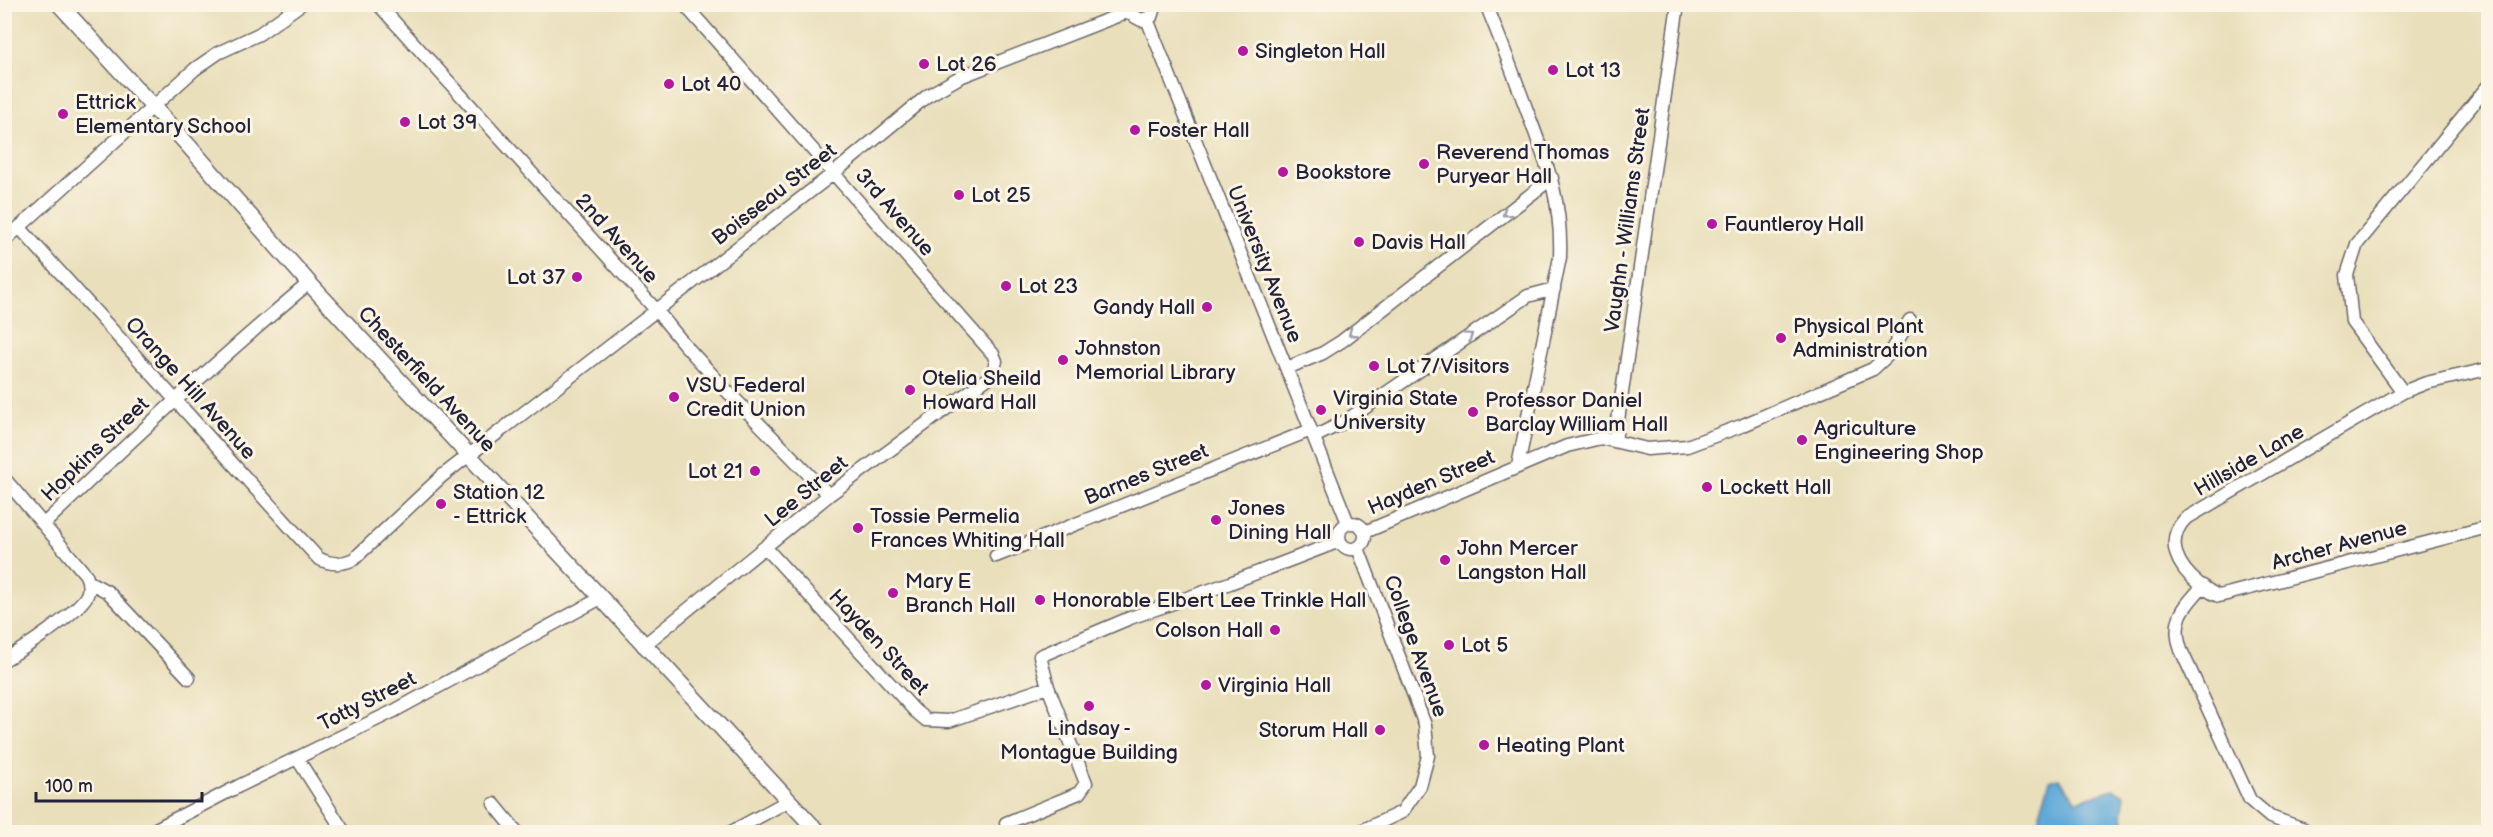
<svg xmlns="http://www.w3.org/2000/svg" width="2493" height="837" font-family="'Balsamiq Sans',sans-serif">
<rect width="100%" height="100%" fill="#fcf5e5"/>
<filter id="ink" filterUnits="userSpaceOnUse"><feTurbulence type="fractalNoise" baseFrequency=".0167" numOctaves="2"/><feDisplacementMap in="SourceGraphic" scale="12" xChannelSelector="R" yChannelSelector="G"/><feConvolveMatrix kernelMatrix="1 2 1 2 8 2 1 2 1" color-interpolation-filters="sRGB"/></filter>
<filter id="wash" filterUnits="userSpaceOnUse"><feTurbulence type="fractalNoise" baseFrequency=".008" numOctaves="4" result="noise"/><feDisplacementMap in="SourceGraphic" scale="24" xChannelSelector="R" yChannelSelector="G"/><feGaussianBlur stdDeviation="1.35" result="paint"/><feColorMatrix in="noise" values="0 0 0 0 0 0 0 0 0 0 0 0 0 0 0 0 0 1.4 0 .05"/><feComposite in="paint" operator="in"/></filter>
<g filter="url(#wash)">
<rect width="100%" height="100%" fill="#e9dfbb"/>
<path fill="#60a9d8" stroke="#41668a" stroke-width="1.5" d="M2059,778L2077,801L2113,789L2125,795L2122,813L2127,832H2029L2038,820L2050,780Z"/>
</g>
<g filter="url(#ink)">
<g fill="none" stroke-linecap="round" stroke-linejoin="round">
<g stroke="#686468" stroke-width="15">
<path id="minor" d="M378,4L657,311L684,344L726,390L829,495
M1486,4C1501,41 1515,78 1529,116C1548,167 1562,201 1560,257L1518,466
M1129,6L1132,15L1141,20L1151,17L1155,4
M1147,19L1348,523
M20,228L318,558C330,565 341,565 354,559L442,476L834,173L927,96L960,77L1130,11
M4,241L195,69L218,53L259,34L301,4
M1287,368L1323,353L1342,341L1552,178
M2488,369L2426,383L2403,392L2185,519C2164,542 2178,567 2199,584C2207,589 2210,593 2219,596L2488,527
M2403,392L2352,322L2347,275L2357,244L2488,86
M1314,437L1344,422L1528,296L1554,289
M1615,441L1678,4
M4,478L86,575C89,582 90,590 86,597C73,616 25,648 4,660
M1339 536a13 13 0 1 1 26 0a13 13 0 1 1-26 0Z
M44,524C130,441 217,360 309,283
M1365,532L1567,446L1601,438L1647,449L1687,446L1741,426L1873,369L1889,354L1910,320
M766,548L915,711L926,720L949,721L1048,687
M1358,548L1425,725L1428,756L1420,786L1402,812L1359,832
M996,556L1311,430
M89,582L108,592L189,678
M2203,586C2183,608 2171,620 2181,650L2250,800L2270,817L2304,829
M643,646L829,495L992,375L996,361L993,354L684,4
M297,758L344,832
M494,804L517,832
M1006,823L1079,793L1086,783L1048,687L1040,656L1130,618L1230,583L1340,541
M150,832L239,786L394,711L599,599
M731,832L788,801"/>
</g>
<g stroke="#686468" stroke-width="18">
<path id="major" d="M59,4L187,144L309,283L818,832"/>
</g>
<use href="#minor" stroke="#fff" stroke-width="12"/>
<use href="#major" stroke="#fff" stroke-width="15"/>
</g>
<defs><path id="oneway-chevron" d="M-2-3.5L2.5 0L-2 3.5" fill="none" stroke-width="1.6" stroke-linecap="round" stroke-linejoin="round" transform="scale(1.5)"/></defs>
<g stroke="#9c9ca7">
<use href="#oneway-chevron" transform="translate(1506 213) rotate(142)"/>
<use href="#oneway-chevron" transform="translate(1352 333) rotate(142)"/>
<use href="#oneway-chevron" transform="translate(1469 336) rotate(-34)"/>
</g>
</g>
<g fill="#b5179e" stroke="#fcf5e5" stroke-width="2">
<circle cx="1243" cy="51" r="6"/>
<circle cx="924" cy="64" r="6"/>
<circle cx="1553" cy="70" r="6"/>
<circle cx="669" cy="84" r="6"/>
<circle cx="63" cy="114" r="6"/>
<circle cx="405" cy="122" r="6"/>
<circle cx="1135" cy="130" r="6"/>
<circle cx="1424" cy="164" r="6"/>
<circle cx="1283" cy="172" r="6"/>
<circle cx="959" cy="195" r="6"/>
<circle cx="1712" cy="224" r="6"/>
<circle cx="1359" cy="242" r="6"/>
<circle cx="577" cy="277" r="6"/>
<circle cx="1006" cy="286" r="6"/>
<circle cx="1207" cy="307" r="6"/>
<circle cx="1781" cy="338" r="6"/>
<circle cx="1063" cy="360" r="6"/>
<circle cx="1374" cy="366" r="6"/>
<circle cx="910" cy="390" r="6"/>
<circle cx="674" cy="397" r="6"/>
<circle cx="1321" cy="410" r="6"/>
<circle cx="1473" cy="412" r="6"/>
<circle cx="1802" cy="440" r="6"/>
<circle cx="755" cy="471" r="6"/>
<circle cx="1707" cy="487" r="6"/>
<circle cx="441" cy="504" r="6"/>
<circle cx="1216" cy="520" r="6"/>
<circle cx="858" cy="528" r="6"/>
<circle cx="1445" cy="560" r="6"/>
<circle cx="893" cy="593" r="6"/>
<circle cx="1040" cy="600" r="6"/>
<circle cx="1275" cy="630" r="6"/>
<circle cx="1449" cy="645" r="6"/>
<circle cx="1206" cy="685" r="6"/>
<circle cx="1089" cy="706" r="6"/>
<circle cx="1380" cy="730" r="6"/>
<circle cx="1484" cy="745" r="6"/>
</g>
<g text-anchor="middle" stroke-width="6" stroke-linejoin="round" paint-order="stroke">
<g font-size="21" fill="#22223b" stroke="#fcf5e5" text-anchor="start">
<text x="1255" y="58">Singleton Hall</text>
<text x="936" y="71">Lot 26</text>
<text x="1565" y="77">Lot 13</text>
<text x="681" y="91">Lot 40</text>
<text x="75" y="109">Ettrick<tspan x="75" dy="24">Elementary School</tspan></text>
<text x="417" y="129">Lot 39</text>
<text x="1147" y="137">Foster Hall</text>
<text x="1436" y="159">Reverend Thomas<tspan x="1436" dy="24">Puryear Hall</tspan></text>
<text x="1295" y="179">Bookstore</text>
<text x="971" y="202">Lot 25</text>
<text x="1724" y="231">Fauntleroy Hall</text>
<text x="1371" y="249">Davis Hall</text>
<text x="565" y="284" text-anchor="end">Lot 37</text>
<text x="1018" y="293">Lot 23</text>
<text x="1195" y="314" text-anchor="end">Gandy Hall</text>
<text x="1793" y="333">Physical Plant<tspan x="1793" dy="24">Administration</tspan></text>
<text x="1075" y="355">Johnston<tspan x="1075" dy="24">Memorial Library</tspan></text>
<text x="1386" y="373">Lot 7/Visitors</text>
<text x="922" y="385">Otelia Sheild<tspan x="922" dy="24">Howard Hall</tspan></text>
<text x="686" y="392">VSU Federal<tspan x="686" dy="24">Credit Union</tspan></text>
<text x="1333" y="405">Virginia State<tspan x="1333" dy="24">University</tspan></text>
<text x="1485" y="407">Professor Daniel<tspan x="1485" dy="24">Barclay William Hall</tspan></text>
<text x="1814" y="435">Agriculture<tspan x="1814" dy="24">Engineering Shop</tspan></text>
<text x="743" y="478" text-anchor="end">Lot 21</text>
<text x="1719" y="494">Lockett Hall</text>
<text x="453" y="499">Station 12<tspan x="453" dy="24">- Ettrick</tspan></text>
<text x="1228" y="515">Jones<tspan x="1228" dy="24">Dining Hall</tspan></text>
<text x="870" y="523">Tossie Permelia<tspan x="870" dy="24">Frances Whiting Hall</tspan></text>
<text x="1457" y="555">John Mercer<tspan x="1457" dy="24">Langston Hall</tspan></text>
<text x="905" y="588">Mary E<tspan x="905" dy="24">Branch Hall</tspan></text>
<text x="1052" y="607">Honorable Elbert Lee Trinkle Hall</text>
<text x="1263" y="637" text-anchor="end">Colson Hall</text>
<text x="1461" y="652">Lot 5</text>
<text x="1218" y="692">Virginia Hall</text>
<text x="1089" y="735" text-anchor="middle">Lindsay -<tspan x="1089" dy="24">Montague Building</tspan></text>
<text x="1368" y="737" text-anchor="end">Storum Hall</text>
<text x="1496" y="752">Heating Plant</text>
</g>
<g font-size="21" fill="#22223b" stroke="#fcf5e5">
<text transform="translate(774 194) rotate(-38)" y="7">Boisseau Street</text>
<text transform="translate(895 212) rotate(49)" y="7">3rd Avenue</text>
<text transform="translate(1627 220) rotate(-82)" y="7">Vaughn - Williams Street</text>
<text transform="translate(617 238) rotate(48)" y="7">2nd Avenue</text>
<text transform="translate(1265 264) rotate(68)" y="7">University Avenue</text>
<text transform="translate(427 379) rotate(47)" y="7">Chesterfield Avenue</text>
<text transform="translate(191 388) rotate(48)" y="7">Orange Hill Avenue</text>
<text transform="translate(95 449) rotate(-44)" y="7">Hopkins Street</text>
<text transform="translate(2249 460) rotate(-30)" y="7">Hillside Lane</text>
<text transform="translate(1146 474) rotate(-22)" y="7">Barnes Street</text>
<text transform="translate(1431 482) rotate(-23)" y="7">Hayden Street</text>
<text transform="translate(806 491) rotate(-39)" y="7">Lee Street</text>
<text transform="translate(2339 545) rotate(-15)" y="7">Archer Avenue</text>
<text transform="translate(879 642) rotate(47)" y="7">Hayden Street</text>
<text transform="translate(1416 646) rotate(70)" y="7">College Avenue</text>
<text transform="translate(367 701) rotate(-27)" y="7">Totty Street</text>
</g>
</g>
<rect width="2493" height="837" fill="none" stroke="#fcf5e5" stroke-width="24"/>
<path d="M36 792v9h166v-9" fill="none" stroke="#22223b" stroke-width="3"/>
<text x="45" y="792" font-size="18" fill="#22223b" stroke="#fcf5e5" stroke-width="4.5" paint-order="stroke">100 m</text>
</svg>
